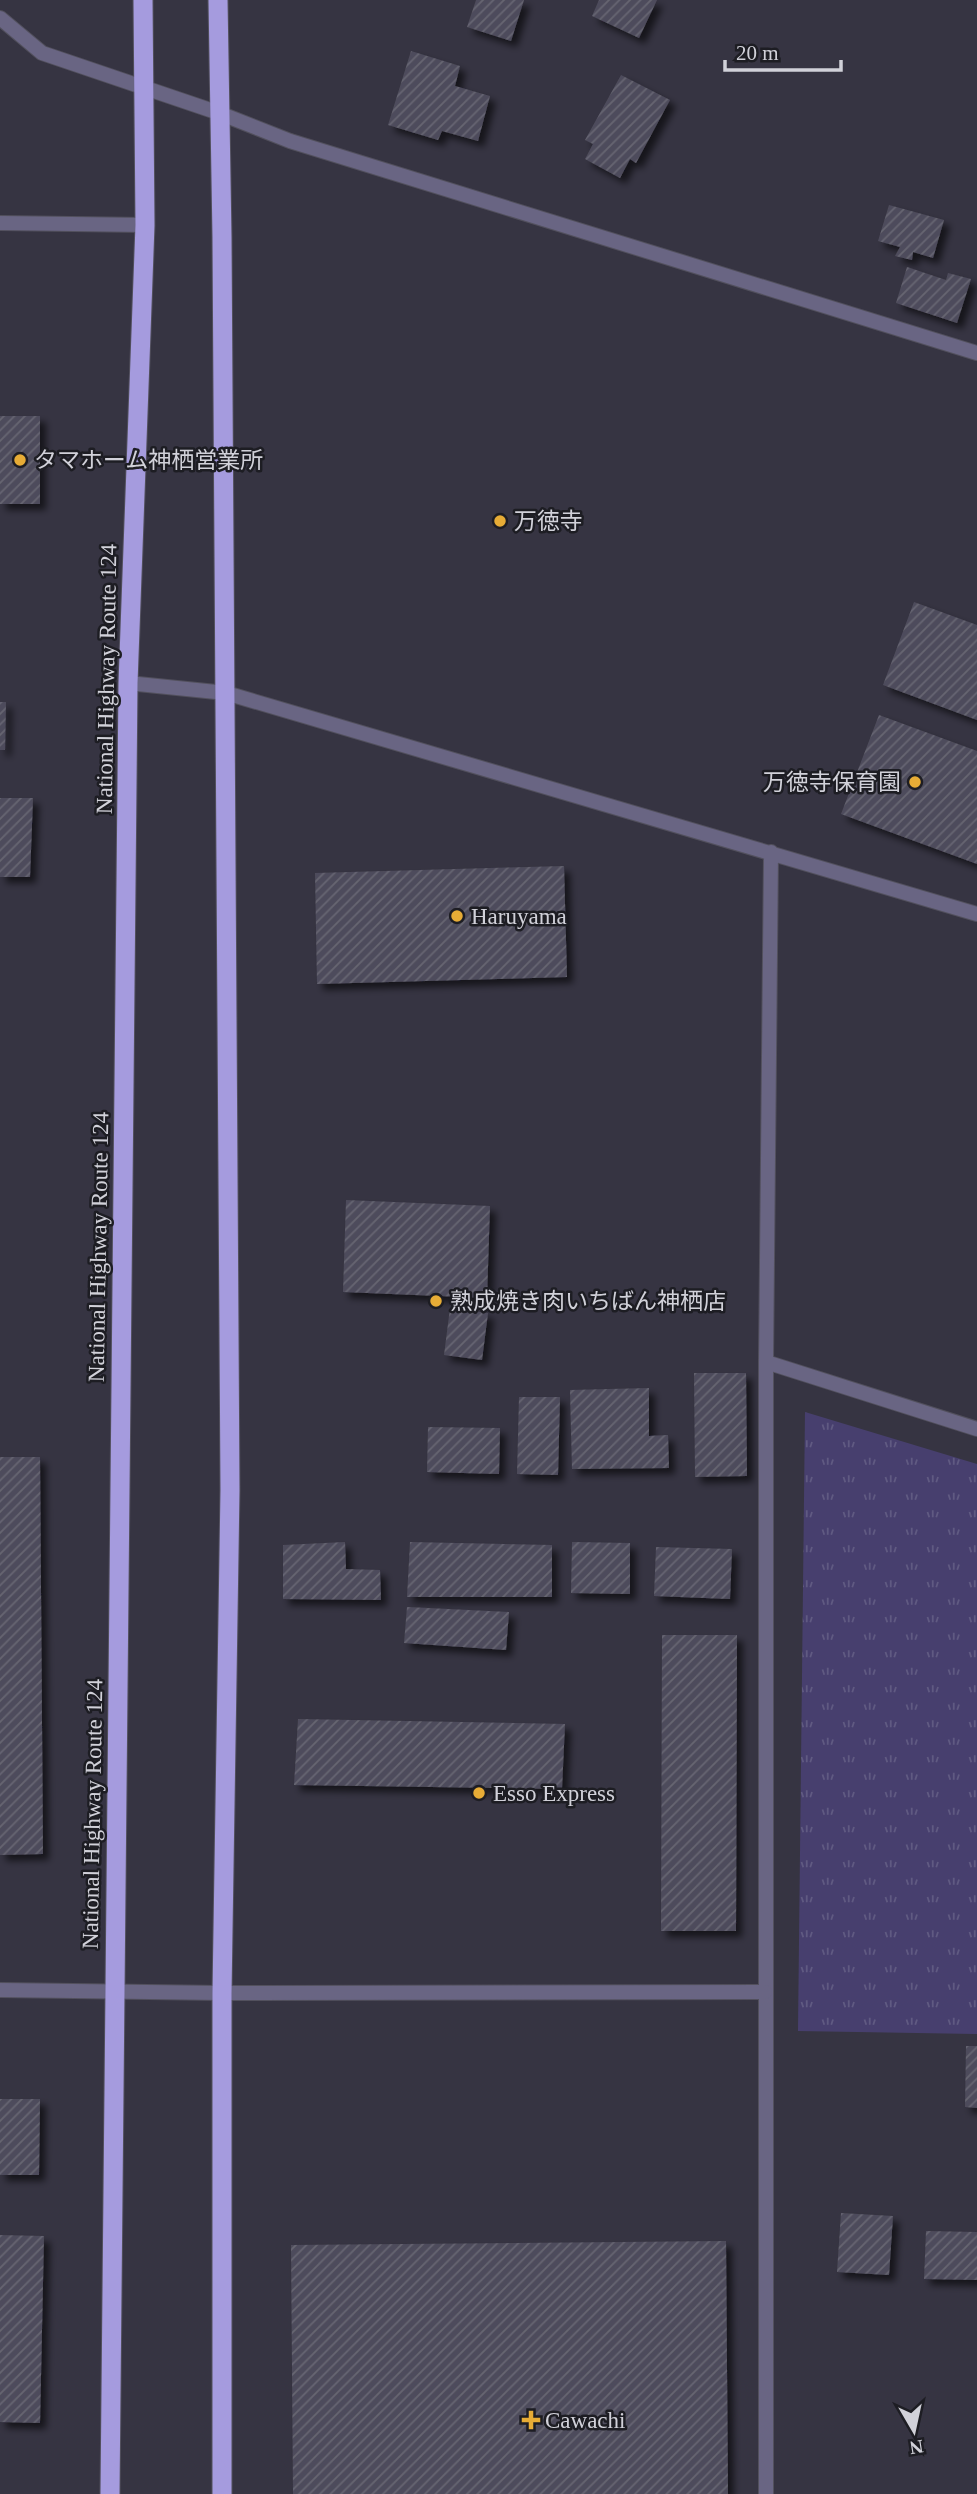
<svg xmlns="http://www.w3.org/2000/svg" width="977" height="2494" font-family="'Times New Roman','Noto Sans JP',serif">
<defs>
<pattern id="park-tufts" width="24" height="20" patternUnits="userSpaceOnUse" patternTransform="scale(1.75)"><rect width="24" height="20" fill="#473f6e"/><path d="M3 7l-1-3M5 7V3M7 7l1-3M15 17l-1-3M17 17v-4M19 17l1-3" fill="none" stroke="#605a82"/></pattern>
<pattern id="building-hatch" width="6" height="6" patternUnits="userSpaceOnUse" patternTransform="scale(1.75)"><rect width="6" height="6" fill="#4e4c5b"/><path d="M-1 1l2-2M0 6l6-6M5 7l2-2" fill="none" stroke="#666572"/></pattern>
<filter id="shadow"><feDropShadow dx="6" dy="6" stdDeviation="3.5" flood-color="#0009"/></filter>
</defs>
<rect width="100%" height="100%" fill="#363442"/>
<path fill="url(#park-tufts)" d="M805,1412L977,1464V2034L798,2031Z"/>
<path fill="url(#building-hatch)" filter="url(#shadow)" d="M476,0H524L511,41L467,27Z
M599,0H657L639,38L592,16Z
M411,51L460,66L455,86L490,96L478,141L442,131L438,140L388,125Z
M621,75L670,100L636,163L630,159L620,178L585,159L593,144L585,140Z
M889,205L944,220L933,258L913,252L912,260L895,256L900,247L878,241Z
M907,267L946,280L948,273L971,279L957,323L896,303Z
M0,416H40V504H0Z
M914,602L977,625V720L883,685Z
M0,702H6L5,750H0Z
M879,715L977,751V864L841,814Z
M0,798H33L30,877H0Z
M564,866L567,977L317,984L315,873Z
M346,1200L490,1206L487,1298L343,1292Z
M450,1308L488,1313L482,1360L444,1355Z
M694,1373H746L747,1476L695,1477Z
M649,1388V1436L668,1435L669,1468L572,1469L570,1390Z
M519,1397H560L558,1475L517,1474Z
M428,1427L500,1428L499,1474L427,1472Z
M0,1457H40L43,1854L0,1855Z
M345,1542L346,1569L380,1570L381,1600L283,1599V1545Z
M410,1542L552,1545V1597H407Z
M572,1542L630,1543V1594L571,1593Z
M656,1547L732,1549L730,1599L654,1596Z
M407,1607L509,1612L506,1650L404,1643Z
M662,1635H737L736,1931H661Z
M298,1719L565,1724L562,1789L294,1785Z
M966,2046H977V2108L965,2107Z
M0,2099H40L39,2175H0Z
M841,2213L893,2216L889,2275L837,2272Z
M926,2231L977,2232V2280L924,2279Z
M0,2235L44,2236L40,2423L0,2422Z
M726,2241L728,2494H293L291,2245Z"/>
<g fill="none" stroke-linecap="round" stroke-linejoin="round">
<g stroke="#52505d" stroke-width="16">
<path id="minor" d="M0,223L145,225
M128,683L226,693L977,914
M766,1362L977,1429
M766,2494V1362L771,852"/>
</g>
<g stroke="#52505d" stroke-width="16">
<path id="tertiary" d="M0,18L42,53L219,113L290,141L977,353
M0,1990L222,1993L765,1992"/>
</g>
<g stroke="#52505d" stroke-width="21">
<path id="trunk" d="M218,0L222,237L230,1490L222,1993V2494
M110,2494L128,683L145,225L143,0"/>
</g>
<use href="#minor" stroke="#696583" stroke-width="14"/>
<use href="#tertiary" stroke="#696583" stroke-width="14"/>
<use href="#trunk" stroke="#a59bde" stroke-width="19"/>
</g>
<g fill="#e7ac36" stroke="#1d1d23" stroke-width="2.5">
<circle cx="20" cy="460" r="7"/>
<circle cx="500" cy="521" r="7"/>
<circle cx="915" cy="782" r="7"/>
<circle cx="457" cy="916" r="7"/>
<circle cx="436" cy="1301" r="7"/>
<circle cx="479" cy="1793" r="7"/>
<path d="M527.5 2409.5h7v7h7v7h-7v7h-7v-7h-7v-7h7z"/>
</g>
<g text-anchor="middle" stroke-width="5" stroke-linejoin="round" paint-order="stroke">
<g font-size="23" fill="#d1d1d9" stroke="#1d1d23" text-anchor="start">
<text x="34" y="468">タマホーム神栖営業所</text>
<text x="514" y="529">万徳寺</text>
<text x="901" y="790" text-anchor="end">万徳寺保育園</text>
<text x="471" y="924">Haruyama</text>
<text x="450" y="1309">熟成焼き肉いちばん神栖店</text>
<text x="493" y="1801">Esso Express</text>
<text x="545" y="2428">Cawachi</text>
</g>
<g font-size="23" fill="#d1d1d9" stroke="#1d1d23">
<text transform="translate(106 679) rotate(-89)" y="8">National Highway Route 124</text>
<text transform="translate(98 1247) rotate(-89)" y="8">National Highway Route 124</text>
<text transform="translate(92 1814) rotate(-89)" y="8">National Highway Route 124</text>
</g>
</g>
<g transform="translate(914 2431) rotate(171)" stroke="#1d1d23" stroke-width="5" paint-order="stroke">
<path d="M0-5L12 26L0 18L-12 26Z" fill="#d1d1d9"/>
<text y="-10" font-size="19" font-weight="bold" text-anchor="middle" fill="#d1d1d9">N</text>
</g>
<path d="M725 60v10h116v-10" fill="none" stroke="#d1d1d9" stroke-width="3.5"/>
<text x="736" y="60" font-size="21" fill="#d1d1d9" stroke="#1d1d23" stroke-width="5" paint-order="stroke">20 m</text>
</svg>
